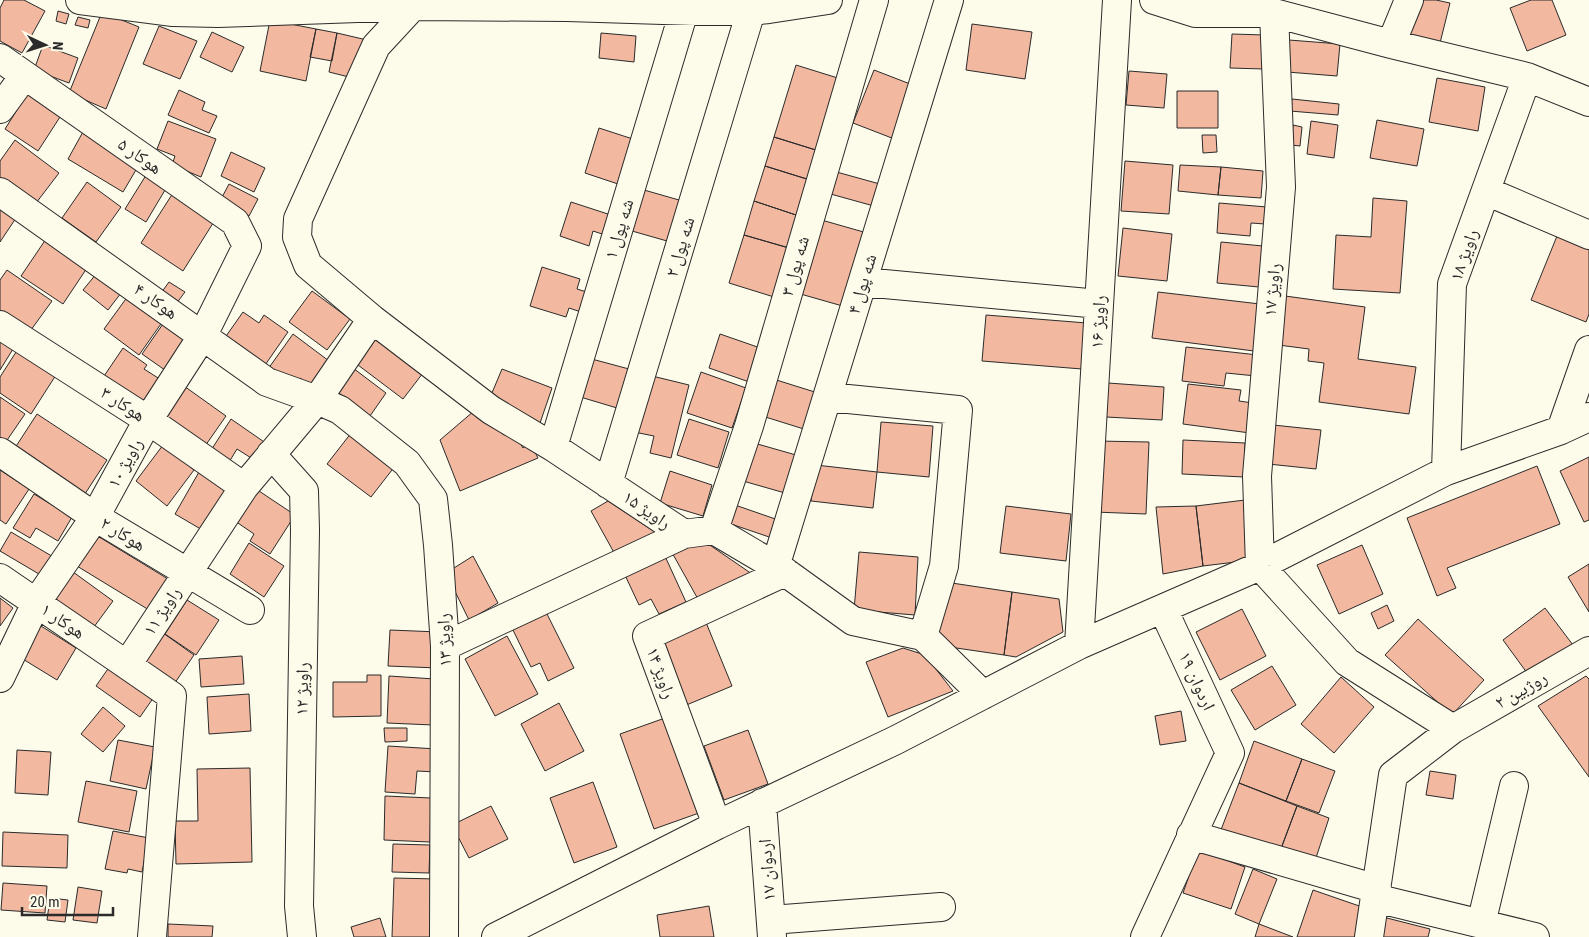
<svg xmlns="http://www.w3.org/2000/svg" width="1589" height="937" font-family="'Roboto Condensed','Noto Naskh Arabic',sans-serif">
<rect width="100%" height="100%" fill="#fdfbea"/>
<path fill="#f2b8a0" stroke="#2b2b2b" d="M4,0H24L45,11L22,53L0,41V8Z
M1414,0H1436L1450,3L1439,47L1405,39Z
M1531,0H1552L1566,35L1527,51L1510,8Z
M58,11L69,14L66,24L56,21Z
M102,12L139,27L106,109L69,93Z
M78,17L90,20L88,28L75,25Z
M270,20L316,29L306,81L260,71Z
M972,24L1032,32L1025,79L966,70Z
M159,26L197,41L180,79L143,64Z
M316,29L337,33L332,61L310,57Z
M212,32L244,47L232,72L200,57Z
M337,33L367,40L357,79L329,72Z
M601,33L636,36L634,62L599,58Z
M1232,34L1265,35L1264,69L1230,68Z
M1289,40L1340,44L1337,76L1287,72Z
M43,45L78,58L69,83L34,70Z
M796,65L841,79L819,151L774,137Z
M874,70L918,87L897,140L853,123Z
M1129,71L1167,74L1164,108L1126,105Z
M1437,78L1485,87L1478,131L1429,122Z
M179,90L205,102L202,110L217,116L209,133L168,115Z
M1177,91H1218V128H1177Z
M27,94L60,117L38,151L5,129Z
M1292,99L1339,104L1338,115L1290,111Z
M1377,120L1424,129L1417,166L1370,158Z
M168,121L216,139L201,177L172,165L175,156L157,149Z
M1311,121L1338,125L1334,158L1307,154Z
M1293,125L1302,127L1300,146L1291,145Z
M599,128L639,141L624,186L585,173Z
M84,130L140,163L123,192L68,159Z
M1202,135H1216L1217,152L1203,153Z
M774,137L819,151L810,180L765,166Z
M15,140L59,173L33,207L0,182V161Z
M231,152L265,168L254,192L221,176Z
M1125,161L1173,165L1169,214L1121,211Z
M1180,165L1221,167L1218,195L1178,191Z
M765,166L810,180L799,216L754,201Z
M1221,167L1263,171L1261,198L1218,195Z
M833,171L887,186L881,208L827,193Z
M148,172L168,185L146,222L125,209Z
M87,182L121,207L96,242L62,218Z
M229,184L258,199L249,216L220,201Z
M644,190L686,202L674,243L632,231Z
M173,193L215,220L183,271L141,243Z
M1373,198L1407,201L1400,293L1333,289L1336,235L1371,237Z
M754,201L799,216L789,248L744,235Z
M0,202L18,215L0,242Z
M571,202L614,216L608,236L593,231L589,246L560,236Z
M1219,203L1267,207L1265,224L1251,223L1250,236L1217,233Z
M818,219L874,235L853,309L797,293Z
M1123,228L1172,234L1167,281L1118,276Z
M744,235L789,248L774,297L729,283Z
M1557,236L1589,249V314L1586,322L1531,300Z
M46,239L87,268L63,304L21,276Z
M1221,242L1263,246L1259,287L1217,283Z
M542,267L580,279L577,289L590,293L584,313L569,308L566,317L530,306Z
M7,270L52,301L28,334L0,315V280Z
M97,273L121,293L108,310L83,290Z
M169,282L185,292L176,304L161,293Z
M312,291L350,319L327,350L289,322Z
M1158,292L1260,304L1254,351L1152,338Z
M1278,295L1365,307L1358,359L1416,367L1409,414L1319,402L1324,363L1308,361L1309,349L1271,344Z
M128,296L163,321L139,355L104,329Z
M243,312L259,323L264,315L288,332L263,368L224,339Z
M986,315L1087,323L1082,369L982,361Z
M165,321L195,342L172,375L142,354Z
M370,333L423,373L403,399L350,359Z
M293,334L333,364L314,389L300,378L293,387L268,369Z
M720,334L769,351L758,385L709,368Z
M0,341L13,349L0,370Z
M1186,347L1258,355L1256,376L1226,373L1224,386L1182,381Z
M123,348L147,365L144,369L166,383L145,413L100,382Z
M18,349L56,375L31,414L0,393V377Z
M588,358L629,369L617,408L577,396Z
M345,362L386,393L370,416L328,385Z
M502,369L552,388L539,426L489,400Z
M701,372L746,388L732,428L687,413Z
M648,375L689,385L671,458L650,453L654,436L634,432Z
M770,378L818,393L807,430L759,415Z
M1108,383L1164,387L1162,420L1106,417Z
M1188,384L1241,390L1239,401L1253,403L1250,433L1183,424Z
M184,386L226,416L203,449L161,419Z
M0,397L25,414L3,446L0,444Z
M474,411L504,435L512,430L523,448L530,442L538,458L460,491L440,440Z
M37,414L107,460L81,500L11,454Z
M231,419L270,446L259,463L237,449L226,467L208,455Z
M689,419L729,432L718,468L677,455Z
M881,422L933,426L929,477L877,472Z
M1273,425L1321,430L1316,469L1268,464Z
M355,428L399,461L371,497L327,464Z
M1183,440L1245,443L1244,477L1182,474Z
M747,441L796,455L785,493L736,479Z
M1097,441L1149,442L1146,514L1094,512Z
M163,445L194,470L167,506L136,481Z
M1589,457V520L1584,522L1560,471Z
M816,465L877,472L873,508L811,501Z
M1537,466L1560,524L1447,568L1456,588L1437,596L1407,518Z
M0,470L29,489L6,524L0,520Z
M670,471L712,485L703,516L660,503Z
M199,472L228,490L204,531L175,514Z
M256,489L295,515L270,554L250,541L254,534L235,521Z
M34,494L72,517L58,541L36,528L30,538L13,528Z
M1245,500L1252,560L1203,566L1196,506Z
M608,501L658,534L617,558L591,511Z
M735,505L784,522L778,540L728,523Z
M1006,506L1071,514L1066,561L1000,553Z
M1196,506L1203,566L1163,574L1156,507Z
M11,532L55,558L44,577L0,551Z
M91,532L168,579L149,610L72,563Z
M701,539L752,574L699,601L670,549Z
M249,543L284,566L264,597L230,574Z
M1362,545L1383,594L1339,614L1317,565Z
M859,552L918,557L915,615L854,610Z
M664,554L686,602L659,614L651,599L639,605L624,573Z
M473,556L498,603L469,620L446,573Z
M1589,564V612L1568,577Z
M69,569L113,601L91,631L47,599Z
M945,582L1012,592L1004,655L936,645Z
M1012,592L1059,599L1063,632L1016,657L1004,655Z
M0,598L13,608L0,626Z
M187,600L219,620L196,655L165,634Z
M1387,605L1394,621L1378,629L1371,613Z
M1545,608L1573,645L1530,677L1503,640Z
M1242,609L1266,656L1220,680L1196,632Z
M546,612L574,668L548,681L540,663L531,667L512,628Z
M1418,619L1484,680L1452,715L1385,655Z
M705,620L732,686L684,706L657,640Z
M33,621L76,648L57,680L13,653Z
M156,628L194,655L170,690L132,663Z
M390,630L439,632L438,668L388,666Z
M507,636L538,694L495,716L465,659Z
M903,648L925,655L953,691L888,717L866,662Z
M242,656L244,684L201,687L199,659Z
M112,663L156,694L140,717L96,686Z
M1272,666L1296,705L1255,730L1231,690Z
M367,675H381V716L333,717V682H367Z
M389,676L435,679L433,725L387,723Z
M1586,676L1589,679V777L1538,706Z
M1341,677L1374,707L1334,753L1301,724Z
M249,694L251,731L209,734L207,697Z
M559,703L584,751L545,771L521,724Z
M103,707L125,726L103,752L81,734Z
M1181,711L1186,741L1160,745L1155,716Z
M665,718L699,813L654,829L620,734Z
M384,728H407V741L385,742Z
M748,730L768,784L724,800L704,746Z
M118,740L155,747L146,789L110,781Z
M1254,741L1302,759L1286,801L1239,783Z
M388,746L437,749L436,772L417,771L415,794L385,792Z
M17,750L51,752L48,795L15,793Z
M1302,759L1335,771L1319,813L1286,801Z
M250,768L252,862L176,864L175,821H198L197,769Z
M1430,771L1456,775L1453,799L1426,795Z
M86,781L137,791L129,832L78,822Z
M593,782L617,847L574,863L550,798Z
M1239,783L1297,806L1279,854L1219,835Z
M385,796L431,798L430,842L384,840Z
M491,806L508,839L469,858L452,825Z
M1297,806L1329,818L1314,864L1279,854Z
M113,831L149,838L142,872L128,869L127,873L105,869Z
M3,832L68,835L67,868L2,866Z
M393,844L430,845L429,873L392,872Z
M1198,850L1245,867L1231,909L1183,893Z
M1253,869L1277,879L1259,924L1235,914Z
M394,878L437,879L436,937H392Z
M3,883L47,886L45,913L1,910Z
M78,887L102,891L97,923L73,920Z
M1313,890L1368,909L1358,937H1297Z
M50,898L68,900L65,922L47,920Z
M709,906L714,937H660L657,915Z
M1383,917L1430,929L1428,937H1377Z
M380,918L386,937H354L351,927Z
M168,924L213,926L212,937H168Z
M1259,924L1293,937H1255Z"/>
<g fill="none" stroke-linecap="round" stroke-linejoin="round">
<g stroke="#2b2b2b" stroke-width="30">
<path id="minor" d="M80,0L173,12L218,13L413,6L567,7L695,11H751L769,9L828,0
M1154,0L1195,13H1274L1391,44L1527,77L1589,102
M413,6L376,46L298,219L297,237L308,265L372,319L491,410L553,447L684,534L714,530L785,572L853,621L923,636L983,695
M1274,13L1281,187L1257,476L1260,566L1347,662L1453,729
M1391,44L1409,0
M0,58L235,222L247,246L203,335L148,420L95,517L36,603L0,678
M0,109L24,76
M1486,191L1589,235
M0,192L267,382L317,400L340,410L407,463L433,499L438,545L445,646L444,937
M863,282L1099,304
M0,325L148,420L244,487
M828,397L958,410L944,566L923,636
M1561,430L1589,350
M553,447L684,11
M0,452L95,517L250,610
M271,454L304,491L305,530L299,906L302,937
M1446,471L1452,284L1527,77
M608,484L751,11
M714,530L749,426L874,0
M775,567L949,0
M0,578L127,665
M1079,645L1117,0
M445,646L684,534
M762,803L772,937
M717,825L647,636L785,572
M1191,835L1377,889
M1375,898L1535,937
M771,920L941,907
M1481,924L1514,786
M152,937L172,696L127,665L244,487L317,400L372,319
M496,937L717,825L896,740L1079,645L1260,566L1446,471L1561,430L1589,417
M1145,937L1230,753L1163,609
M1369,937L1393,775L1453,729L1589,651"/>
</g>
<use href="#minor" stroke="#fdfbea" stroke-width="28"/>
</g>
<g text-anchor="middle" stroke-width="4" stroke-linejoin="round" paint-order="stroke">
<g font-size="18" fill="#2b2b2b" stroke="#fdfbea">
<text transform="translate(140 156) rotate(35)" y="6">هوکار ۵</text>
<text transform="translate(619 229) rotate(-73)" y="6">شه پول ۱</text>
<text transform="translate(680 247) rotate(-73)" y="6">شه پول ۲</text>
<text transform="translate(1464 255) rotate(-71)" y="6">راویژ ۱۸</text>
<text transform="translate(795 266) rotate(-74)" y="6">شه پول ۳</text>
<text transform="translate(862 284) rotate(-73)" y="6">شه پول ۴</text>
<text transform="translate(1272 290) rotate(-85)" y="6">راویژ ۱۷</text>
<text transform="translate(156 301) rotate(35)" y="6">هوکار ۴</text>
<text transform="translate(1098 322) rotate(-87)" y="6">راویژ ۱۶</text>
<text transform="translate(123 404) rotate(33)" y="6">هوکار ۳</text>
<text transform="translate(125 463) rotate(-61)" y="6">راویژ ۱۰</text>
<text transform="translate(647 510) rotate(34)" y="6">راویژ ۱۵</text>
<text transform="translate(123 534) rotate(31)" y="6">هوکار ۲</text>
<text transform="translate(162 611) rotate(-57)" y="6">راویژ ۱۱</text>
<text transform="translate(63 621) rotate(34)" y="6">هوکار ۱</text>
<text transform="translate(444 640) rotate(-92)" y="6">راویژ ۱۳</text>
<text transform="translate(661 673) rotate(70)" y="6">راویژ ۱۴</text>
<text transform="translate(1197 681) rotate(65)" y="6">اردوان ۱۹</text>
<text transform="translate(302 689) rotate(-89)" y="6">راویژ ۱۲</text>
<text transform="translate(1521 690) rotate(-30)" y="6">روژبین ۲</text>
<text transform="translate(767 870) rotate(-94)" y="6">اردوان ۱۷</text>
</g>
</g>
<g transform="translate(45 45) rotate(94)" stroke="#fdfbea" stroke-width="4" paint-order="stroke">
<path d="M0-4L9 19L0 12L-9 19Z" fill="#2b2b2b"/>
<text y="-8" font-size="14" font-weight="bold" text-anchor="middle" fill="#2b2b2b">N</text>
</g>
<path d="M22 907v8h91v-8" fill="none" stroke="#2b2b2b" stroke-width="2.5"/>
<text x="30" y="907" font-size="15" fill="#2b2b2b" stroke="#fdfbea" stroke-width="4" paint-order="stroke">20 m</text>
</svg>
